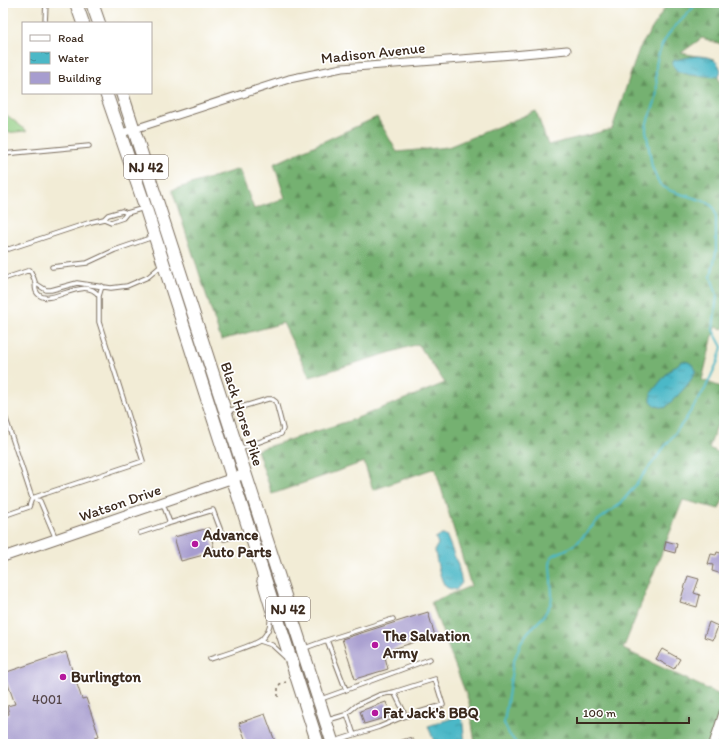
<svg xmlns="http://www.w3.org/2000/svg" width="727" height="747" font-family="Itim,sans-serif">
<defs>
<pattern id="forest-firs" width="22" height="20" patternUnits="userSpaceOnUse"><rect width="22" height="20" fill="#75b171"/><path d="M5 1l3.5 6h-7zM16 11l3.5 6h-7z" fill="#61905c"/></pattern>
<pattern id="water-ripples" width="26" height="14" patternUnits="userSpaceOnUse"><rect width="26" height="14" fill="#4cb8c7"/><path d="M2 4q2-2 4 0t4 0M15 11q2-2 4 0t4 0" fill="none" stroke="#4096a1"/></pattern>
</defs>
<rect width="100%" height="100%" fill="#fff"/>
<filter id="ink" filterUnits="userSpaceOnUse"><feTurbulence type="fractalNoise" baseFrequency=".025" numOctaves="2"/><feDisplacementMap in="SourceGraphic" scale="8" xChannelSelector="R" yChannelSelector="G"/><feConvolveMatrix kernelMatrix="1 2 1 2 8 2 1 2 1" color-interpolation-filters="sRGB"/></filter>
<filter id="wash" filterUnits="userSpaceOnUse"><feTurbulence type="fractalNoise" baseFrequency=".012" numOctaves="4" result="noise"/><feDisplacementMap in="SourceGraphic" scale="16" xChannelSelector="R" yChannelSelector="G"/><feGaussianBlur stdDeviation="0.9" result="paint"/><feColorMatrix in="noise" values="0 0 0 0 0 0 0 0 0 0 0 0 0 0 0 0 0 1.4 0 .05"/><feComposite in="paint" operator="in"/></filter>
<g filter="url(#wash)">
<rect width="100%" height="100%" fill="#f2ecd6"/>
<path fill="#92ce83" stroke="#667c50" d="M3,112L27,131L3,133Z"/>
<path fill="url(#forest-firs)" stroke="#586e48" d="M668,3H724V45L702,38L681,53L714,59L721,88L724,87V329L715,327L702,380L724,388V406L709,448L724,455V497L719,509L683,500L623,649L724,697V744H475L469,702L431,602L471,586L435,468L373,490L364,462L272,494L257,450L352,420L445,383L418,344L310,377L283,323L221,340L172,190L239,169L254,209L285,198L274,164L377,117L397,152L448,147L536,111L548,145L612,129L639,49Z"/>
<path fill="url(#water-ripples)" stroke="#447172" d="M696,56C707,56 718,58 721,71L719,77L690,75L677,71L672,64L674,60Z
M682,361C689,361 693,364 696,370C692,383 674,399 665,408L656,406L651,401V393L668,372Z
M442,535H446L447,537L458,565L462,583L456,590C453,589 449,589 446,587C441,583 435,556 435,549L438,544L436,539V537Z
M462,715L465,744H435L428,726Z"/>
<g fill="none" stroke-linecap="round" stroke-linejoin="round">
<path stroke="#4cb8c7" stroke-width="2" d="M517,744L509,734L504,723L513,663L521,642L528,632L543,617L551,603L552,595L550,565L551,558L554,555L567,549L578,542L596,522L620,504L631,491L685,420L705,389L718,361L722,347L713,330L717,295L711,277L716,252V217L714,208L707,202L671,191L662,186L659,183L652,167L646,130C646,118 654,109 656,98C658,89 656,81 656,73C655,62 660,47 666,38C674,24 688,17 696,3"/>
</g>
<g id="blocks">
<path fill="#a79dcf" d="M209,528L215,552L181,561L174,537Z
M666,541L677,544L675,553L664,550Z
M717,552L724,554V568L722,574L712,571L713,565L708,564L711,554L716,555Z
M688,576L699,579L694,593L700,595L697,607L680,602Z
M428,612L435,636L389,650L390,655L385,657L388,669L355,679L342,639Z
M709,622L718,626L713,640L704,637Z
M662,649L680,659L674,669L656,659Z
M66,652L82,699L86,698L99,736L95,737L98,744H3V716L9,714L7,706L15,704L4,673Z
M386,702L391,716L364,724L360,711Z
M265,714L276,744H247L239,723Z"/>
</g>
</g>
<g filter="url(#ink)">
<use href="#blocks" fill-opacity="0" stroke="#7b6e5e" stroke-width="1"/>
<g fill="none" stroke-linecap="round" stroke-linejoin="round">
<g stroke="#7b6e5e" stroke-width="5.5">
<path id="service" d="M45,23L46,3
M3,154L89,146
M104,219L108,215L122,211L127,213L144,208
M3,248L9,249L91,222L104,219L111,222L123,218L127,213
M52,267L87,263L115,250L153,237
M3,279L30,270C32,274 34,278 35,282C36,287 34,290 38,294C50,308 84,274 99,296
M35,283L46,290H51L77,283L111,288L127,286L148,277L162,265
M3,410L32,498L40,501L56,539
M228,411L268,399H272L276,402L283,429L281,434L240,449
M3,516L29,507L32,498L143,461L99,322V296L102,286
M170,523L213,510L224,539L248,533
M140,533L170,523L163,504
M327,640L393,619
M260,641L272,645L285,657
M305,648L327,640L346,690L321,699
M210,659C220,656 254,645 261,640C267,634 271,626 270,618L259,581L260,578
M346,690L430,659
M394,692L435,679L443,705L403,717
M347,714L354,735
M328,720L345,715L357,705L379,695L394,692L404,712L403,717L379,727L335,741
M397,744L410,740L414,744"/>
</g>
<g stroke="#7b6e5e" stroke-width="9">
<path id="minor" d="M119,134L289,79L342,68L513,55L567,50"/>
</g>
<g stroke="#7b6e5e" stroke-width="11">
<path id="tertiary" d="M3,557L245,474
M714,744L724,713"/>
</g>
<g stroke="#7b6e5e" stroke-width="14">
<path id="trunk" d="M76,3L83,23
M92,3L99,23
M106,93L146,209L318,744
M122,93L333,744"/>
</g>
<path stroke="#7b6e5e" stroke-width="1.5" stroke-dasharray="3 3" stroke-linecap="butt" d="M278,697V687L280,684L286,682"/>
<use href="#service" stroke="#fff" stroke-width="3.5"/>
<use href="#minor" stroke="#fff" stroke-width="7"/>
<use href="#tertiary" stroke="#fff" stroke-width="9"/>
<use href="#trunk" stroke="#fff" stroke-width="12"/>
</g>
</g>
<g fill="#b5179e" stroke="#fff" stroke-width="1.5">
<circle cx="195" cy="544" r="4"/>
<circle cx="375" cy="645" r="4"/>
<circle cx="63" cy="677" r="4"/>
<circle cx="375" cy="713" r="4"/>
</g>
<g text-anchor="middle" stroke-width="3.5" stroke-linejoin="round" paint-order="stroke">
<g font-size="13" fill="#56474a">
<text x="47" y="704">4001</text>
</g>
<g fill="#fff" stroke="#766a62" stroke-width="1">
<rect x="124" y="155" width="44" height="24" rx="3"/>
<rect x="266" y="597" width="44" height="24" rx="3"/>
</g>
<g font-size="14" font-weight="bold" fill="#3b2a1e">
<text x="146" y="172">NJ 42</text>
<text x="288" y="614">NJ 42</text>
</g>
<g font-size="15" fill="#3b2a1e" stroke="#fff">
<text transform="translate(373 53) rotate(-6)" y="5">Madison Avenue</text>
<text transform="translate(242 414) rotate(72)" y="5">Black Horse Pike</text>
<text transform="translate(120 503) rotate(-19)" y="5">Watson Drive</text>
</g>
<g font-size="15" font-weight="bold" fill="#3b2a1e" stroke="#fff" text-anchor="start">
<text x="203" y="540">Advance<tspan x="203" dy="17">Auto Parts</tspan></text>
<text x="383" y="641">The Salvation<tspan x="383" dy="17">Army</tspan></text>
<text x="71" y="682">Burlington</text>
<text x="383" y="718">Fat Jack's BBQ</text>
</g>
</g>
<rect width="727" height="747" fill="none" stroke="#fff" stroke-width="16"/>
<rect x="22" y="22" width="130" height="72" fill="#ffffff" stroke="#b1aaa5"/>
<rect x="30" y="35" width="20" height="6" fill="#ffffff" stroke="#b1aaa5"/>
<text x="58" y="42" font-size="12" fill="#3b2a1e">Road</text>
<rect x="30" y="52" width="20" height="12" fill="url(#water-ripples)" stroke="#b1aaa5"/>
<text x="58" y="62" font-size="12" fill="#3b2a1e">Water</text>
<rect x="30" y="72" width="20" height="12" fill="#a79dcf" stroke="#b1aaa5"/>
<text x="58" y="82" font-size="12" fill="#3b2a1e">Building</text>
<path d="M577 717v6h112v-6" fill="none" stroke="#3b2a1e" stroke-width="2"/>
<text x="583" y="717" font-size="12" fill="#3b2a1e" stroke="#ffffff" stroke-width="3" paint-order="stroke">100 m</text>
</svg>
